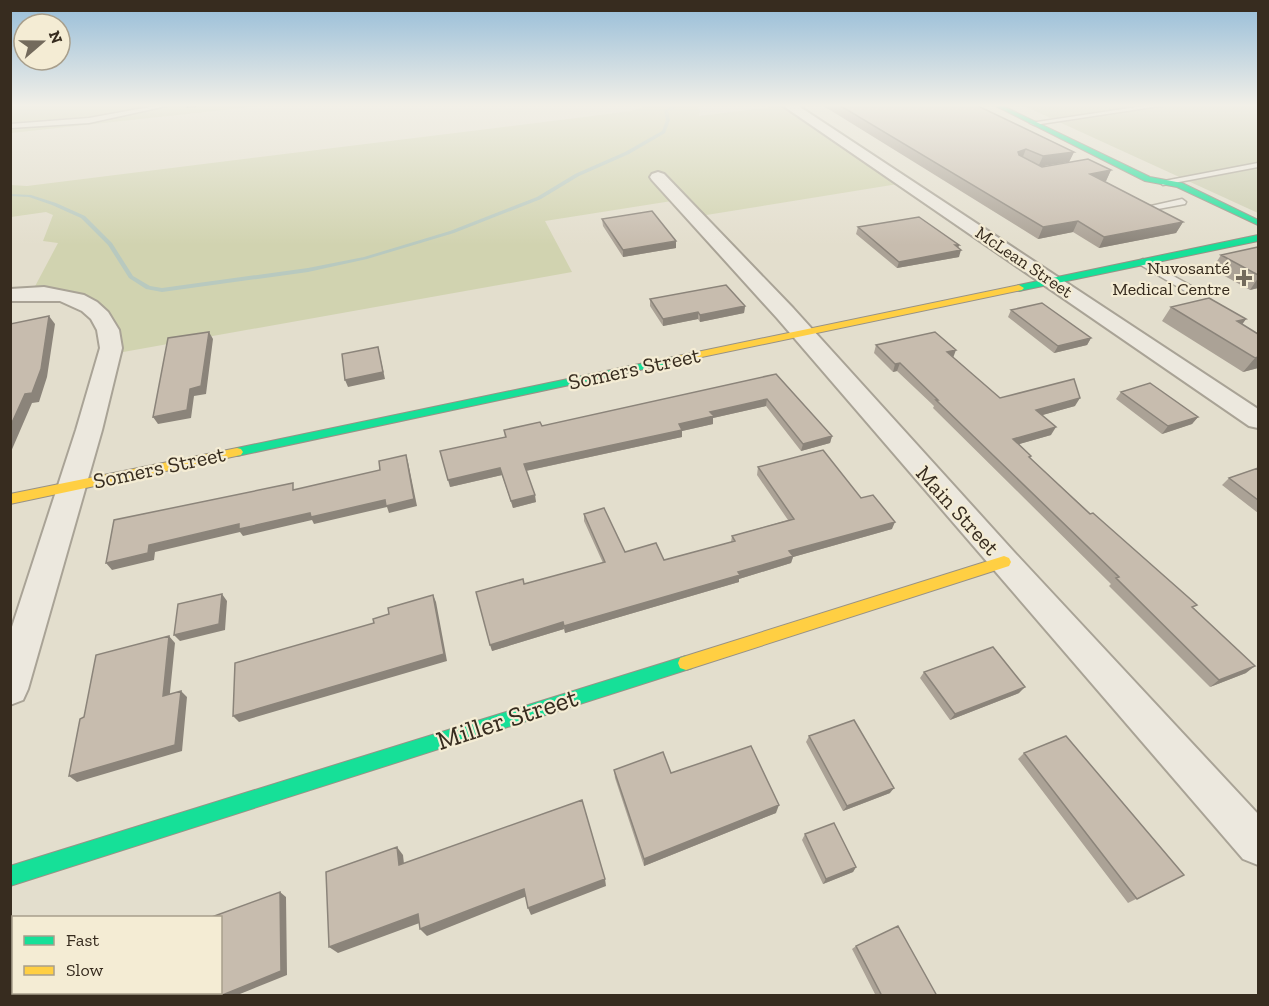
<svg xmlns="http://www.w3.org/2000/svg" width="1269" height="1006" font-family="'Zilla Slab',serif">
<rect width="100%" height="100%" fill="#e3decd"/>
<path fill="#d1d3b0" d="M10,105H270L11,133Z
M650,105H697L700,111L699,116L788,105L904,183L694,217L678,200L545,221L572,272L112,354L105,312L32,292L58,243L43,241L53,215L46,212L11,217L10,185L27,186L600,115L630,111Z"/>
<path fill="#cccdb0" d="M1022,105H1258V213Z"/>
<g fill="none" stroke-linecap="round" stroke-linejoin="round">
<path fill="#b8c9bf" fill-rule="evenodd" d="M674,105H678L674,109L668,111L670,120L665,133L629,154L579,176L541,199L454,233L367,259L308,272L162,292L146,289L129,278L108,245L81,218L52,205L29,197L10,196V194L31,195L56,203L85,216L112,243L133,276L150,286L162,288L308,268L364,257L450,231L537,197L575,174L625,152L662,131L666,120L664,110L672,107Z"/>
<g stroke="#a9a396" stroke-width="3">
<path id="lane" d="M160,105H171L89,123L10,128V124L89,118Z
M1150,105H1166L1034,125L1030,123Z
M1258,163V167L1163,185L1159,182Z
M1182,199L1186,202L1185,204L1147,211L1142,208Z
M1143,259L1193,287L1194,289L1193,291H1185L1139,264L1138,262Z"/>
</g>
<g stroke="#a9a396" stroke-width="4">
<path id="street" d="M782,105H797L1258,409V428L1249,426Z
M658,172L664,174L793,308L1015,553L1258,814V865L1243,859L777,318L652,180L650,177L652,174Z
M44,287L84,295L97,302L108,312L119,330L122,348L102,430L28,689L23,700L10,705V633L76,430L100,348L97,330L91,319L82,311L60,301H10V289Z"/>
</g>
<g stroke="#989286" stroke-width="2">
<path id="fast" d="M994,105H1001L1150,177L1182,183L1258,220V225L1177,187L1145,181Z
M1258,235V241L1019,291L1014,288L1019,285Z
M673,357L677,358V362L237,456L231,452L237,448Z
M686,656L692,658L694,663L692,668L686,670L10,886V866Z"/>
</g>
<g stroke="#989286" stroke-width="2">
<path id="slow" d="M1019,285L1024,288L1022,290L673,363L668,360L673,357Z
M237,448L241,449L243,452L241,455L10,504V494Z
M1004,556L1009,558L1011,562L1009,566L686,670L680,668L678,663L680,658L686,656Z"/>
</g>
<use href="#lane" fill="#ece8de" fill-rule="evenodd"/>
<use href="#street" fill="#ece8de" fill-rule="evenodd"/>
<use href="#fast" fill="#16e098" fill-rule="evenodd"/>
<use href="#slow" fill="#ffcf43" fill-rule="evenodd"/>
</g>
<path fill="#aba296" d="M822,105H976L1074,152L1069,162L1041,166L1111,170L1106,181H1104L1183,222L1176,233L1099,248L1073,232L1038,239Z
M602,219L676,248L623,257L603,226Z
M858,227L959,245L958,248L959,257L897,268L856,234Z
M1258,247V288L1250,290L1212,269L1221,255Z
M650,299L745,306L744,313L700,322L698,319L663,326L650,306Z
M1171,307L1246,319L1242,324L1258,368L1243,372L1162,321Z
M1011,310L1091,338L1087,345L1054,353L1008,317Z
M876,345L953,358L1000,398L1075,406L1042,415L1051,435L1019,444L1030,458L1194,608L1246,673L1210,687L1109,586L1111,584L933,408L934,406L897,371L893,372L874,353Z
M776,374L832,436L830,443L801,451L766,406L713,418V424L682,431V437L526,471L536,502L513,508L502,475L450,487L505,437L504,430L542,426Z
M1121,392L1198,417L1192,424L1162,434L1116,399Z
M758,467L861,498L892,529L793,557L791,563L739,579V582L565,633L564,629L492,651L524,584L603,563L584,521V514L625,552L664,560L731,542L732,536L788,520L757,475Z
M1258,468V513L1222,485L1229,478Z
M924,672L1019,693L950,720L920,678Z
M809,736L890,793L843,811L806,742Z
M1024,753L1184,875L1128,903L1018,759Z
M614,770L671,773L776,813L644,866L615,778Z
M805,834L856,867L853,872L823,884L802,840Z
M856,946L937,996H876L852,949Z"/>
<path fill="#8b847a" d="M186,105H217L187,108Z
M1026,149L1022,159L1014,162L1018,152Z
M1074,152L1069,162L1038,167L1043,156Z
M1111,170L1106,181L1085,184L1090,174Z
M1078,221L1073,232L1038,239L1043,227Z
M1183,222L1176,233L1099,248L1104,237Z
M676,241V248L623,257V250Z
M955,245H959L957,251L961,250L959,257L897,268L899,262Z
M1258,278V288L1250,290Z
M745,306L744,313L700,322V315Z
M698,312V319L663,326V319Z
M49,316L55,324L47,377L39,402L32,403L10,454V427Z
M1246,319L1236,333L1237,321Z
M209,332L213,339L206,394L194,396L191,418L158,424L153,417L190,389Z
M1091,338L1087,345L1054,353L1058,346Z
M378,347L385,379L348,387L345,380Z
M956,350L953,358L947,352Z
M1258,357V368L1243,372L1255,358Z
M900,363L897,371L893,372L895,364Z
M1080,398L1075,406L1032,418L1036,410Z
M767,399L766,406L713,418V424L682,431V437L525,471L524,464L679,424L710,412Z
M1198,417L1192,424L1162,434L1168,426Z
M1056,427L1051,435L1009,447L1013,439Z
M832,436L830,443L801,451L803,444Z
M406,455L408,462L417,506L389,513L387,507L314,524L312,520L243,536L240,532L155,552L154,560L112,570L106,563L149,545L239,524L310,513Z
M500,468L502,475L450,487L448,480Z
M535,495L536,502L513,508L511,501Z
M895,522L892,529L793,557L791,563L739,579V582L565,633L564,626L738,572L789,551Z
M222,594L227,601L225,630L180,641L174,635Z
M433,595L436,602L447,661L239,722L233,716Z
M563,622L564,629L492,651L490,645Z
M169,636L175,643L169,702L163,696Z
M1255,666L1246,673L1210,687L1219,680Z
M1025,687L1019,693L950,720L955,714Z
M181,691L187,697L182,751L77,782L69,776Z
M894,788L890,793L843,811L847,806Z
M779,805L776,813L644,866V859Z
M397,847L403,855L405,873L399,865Z
M856,867L853,872L823,884L826,879Z
M605,879L606,886L531,915L528,908Z
M524,889L527,896L427,936L420,929Z
M280,892L286,897L287,975L235,996H220Z
M418,914L425,921L338,953L329,947Z"/>
<path fill="#c7bcae" stroke="#8b847a" stroke-width="1.5" d="M839,105H976L1074,152L1043,156L1026,149L1018,152L1019,155L1042,167L1088,159L1111,170L1090,174L1183,222L1104,237L1078,221L1043,227Z
M652,211L676,241L623,250L602,219Z
M919,217L959,245H955L961,250L899,262L858,227Z
M1258,247V275L1221,255Z
M726,285L745,306L700,315L698,312L663,319L650,299Z
M1209,298L1246,319L1237,321L1258,334V357L1255,358L1171,307Z
M1042,303L1091,338L1058,346L1011,310Z
M49,316L41,369L32,393L25,394L10,427V324Z
M209,332L201,386L190,389L187,410L153,417L168,338Z
M935,332L956,350L947,352L1000,398L1074,379L1080,398L1036,410L1056,427L1013,439L1031,456L1029,457L1090,514L1093,513L1197,605L1192,607L1255,666L1219,680L1116,578L1119,577L936,400H938L900,363L895,364L876,345Z
M378,347L383,372L345,380L342,354Z
M776,374L832,436L803,444L767,399L710,412L714,416L679,424L682,430L524,464L535,495L511,501L500,468L448,480L440,451L506,437L504,430L540,422L542,426Z
M1150,383L1198,417L1168,426L1121,392Z
M823,450L861,498L873,495L895,522L789,551L793,556L738,572L740,575L564,626L563,622L490,645L476,592L523,579L524,584L605,562L584,514L604,508L625,552L656,543L664,560L735,541L732,536L794,519L758,467Z
M406,455L414,499L386,506L385,500L311,517L310,513L239,529V524L149,545L148,553L106,563L114,520L293,483V490L380,470L379,461Z
M1258,468V500L1229,478Z
M222,594L219,624L174,635L178,604Z
M433,595L444,654L233,716L235,663L374,623L373,619L389,614L388,608Z
M169,636L163,696L181,691L175,745L69,776L80,719L84,717L96,655Z
M993,647L1025,687L955,714L924,672Z
M854,720L894,788L847,806L809,736Z
M1066,736L1184,875L1137,899L1024,753Z
M751,746L779,805L644,859L614,770L663,752L671,773Z
M582,800L605,879L528,908L524,889L420,929L418,914L329,947L326,872L397,847L399,865Z
M834,823L856,867L826,879L805,834Z
M280,892L281,971L220,996H112V993H220V918H209Z
M898,926L937,996H882L856,946Z"/>
<linearGradient id="sky" x2="0" y2="1"><stop stop-color="#95bcd8"/><stop offset="0.43" stop-color="#f2f0e8"/><stop offset="1" stop-color="#f2f0e8" stop-opacity="0"/></linearGradient>
<rect width="1269" height="245" fill="url(#sky)"/>
<path fill="#736a5c" stroke="#f4ecd4" stroke-width="2" d="M1241 269h6v6h6v6h-6v6h-6v-6h-6v-6h6z"/>
<g text-anchor="middle" stroke-width="4.5" stroke-linejoin="round" paint-order="stroke">
<g font-size="18" fill="#372c1f" stroke="#f4ecd4">
<text transform="translate(1024 262) rotate(34)" y="6">McLean Street</text>
</g>
<g font-size="18" fill="#372c1f" stroke="#f4ecd4" text-anchor="end">
<text x="1230" y="274">Nuvosanté<tspan x="1230" dy="21">Medical Centre</tspan></text>
</g>
<g font-size="22" fill="#372c1f" stroke="#f4ecd4">
<text transform="translate(634 368) rotate(-12)" y="8">Somers Street</text>
<text transform="translate(159 467) rotate(-12)" y="8">Somers Street</text>
<text transform="translate(958 510) rotate(48)" y="8">Main Street</text>
</g>
<g font-size="27" fill="#372c1f" stroke="#f4ecd4">
<text transform="translate(507 719) rotate(-18)" y="9">Miller Street</text>
</g>
</g>
<rect width="1269" height="1006" fill="none" stroke="#372c1f" stroke-width="24"/>
<rect x="12" y="916" width="210" height="78" fill="#f4ecd4" stroke="#a89f8c" stroke-width="1.5"/>
<rect x="24" y="936" width="30" height="9" fill="#16e098" stroke="#a89f8c" stroke-width="1.5"/>
<text x="66" y="946" font-size="18" fill="#372c1f">Fast</text>
<rect x="24" y="966" width="30" height="9" fill="#ffcf43" stroke="#a89f8c" stroke-width="1.5"/>
<text x="66" y="976" font-size="18" fill="#372c1f">Slow</text>
<g transform="translate(42 42) rotate(70)"><circle r="28" fill="#f4ecd4" stroke="#a89f8c" stroke-width="1.5"/>
<path d="M0-4.5L10 22L0 15L-10 22Z" fill="#736a5c"/>
<text y="-9" font-size="16" font-weight="bold" text-anchor="middle" fill="#372c1f">N</text>
</g>
</svg>
